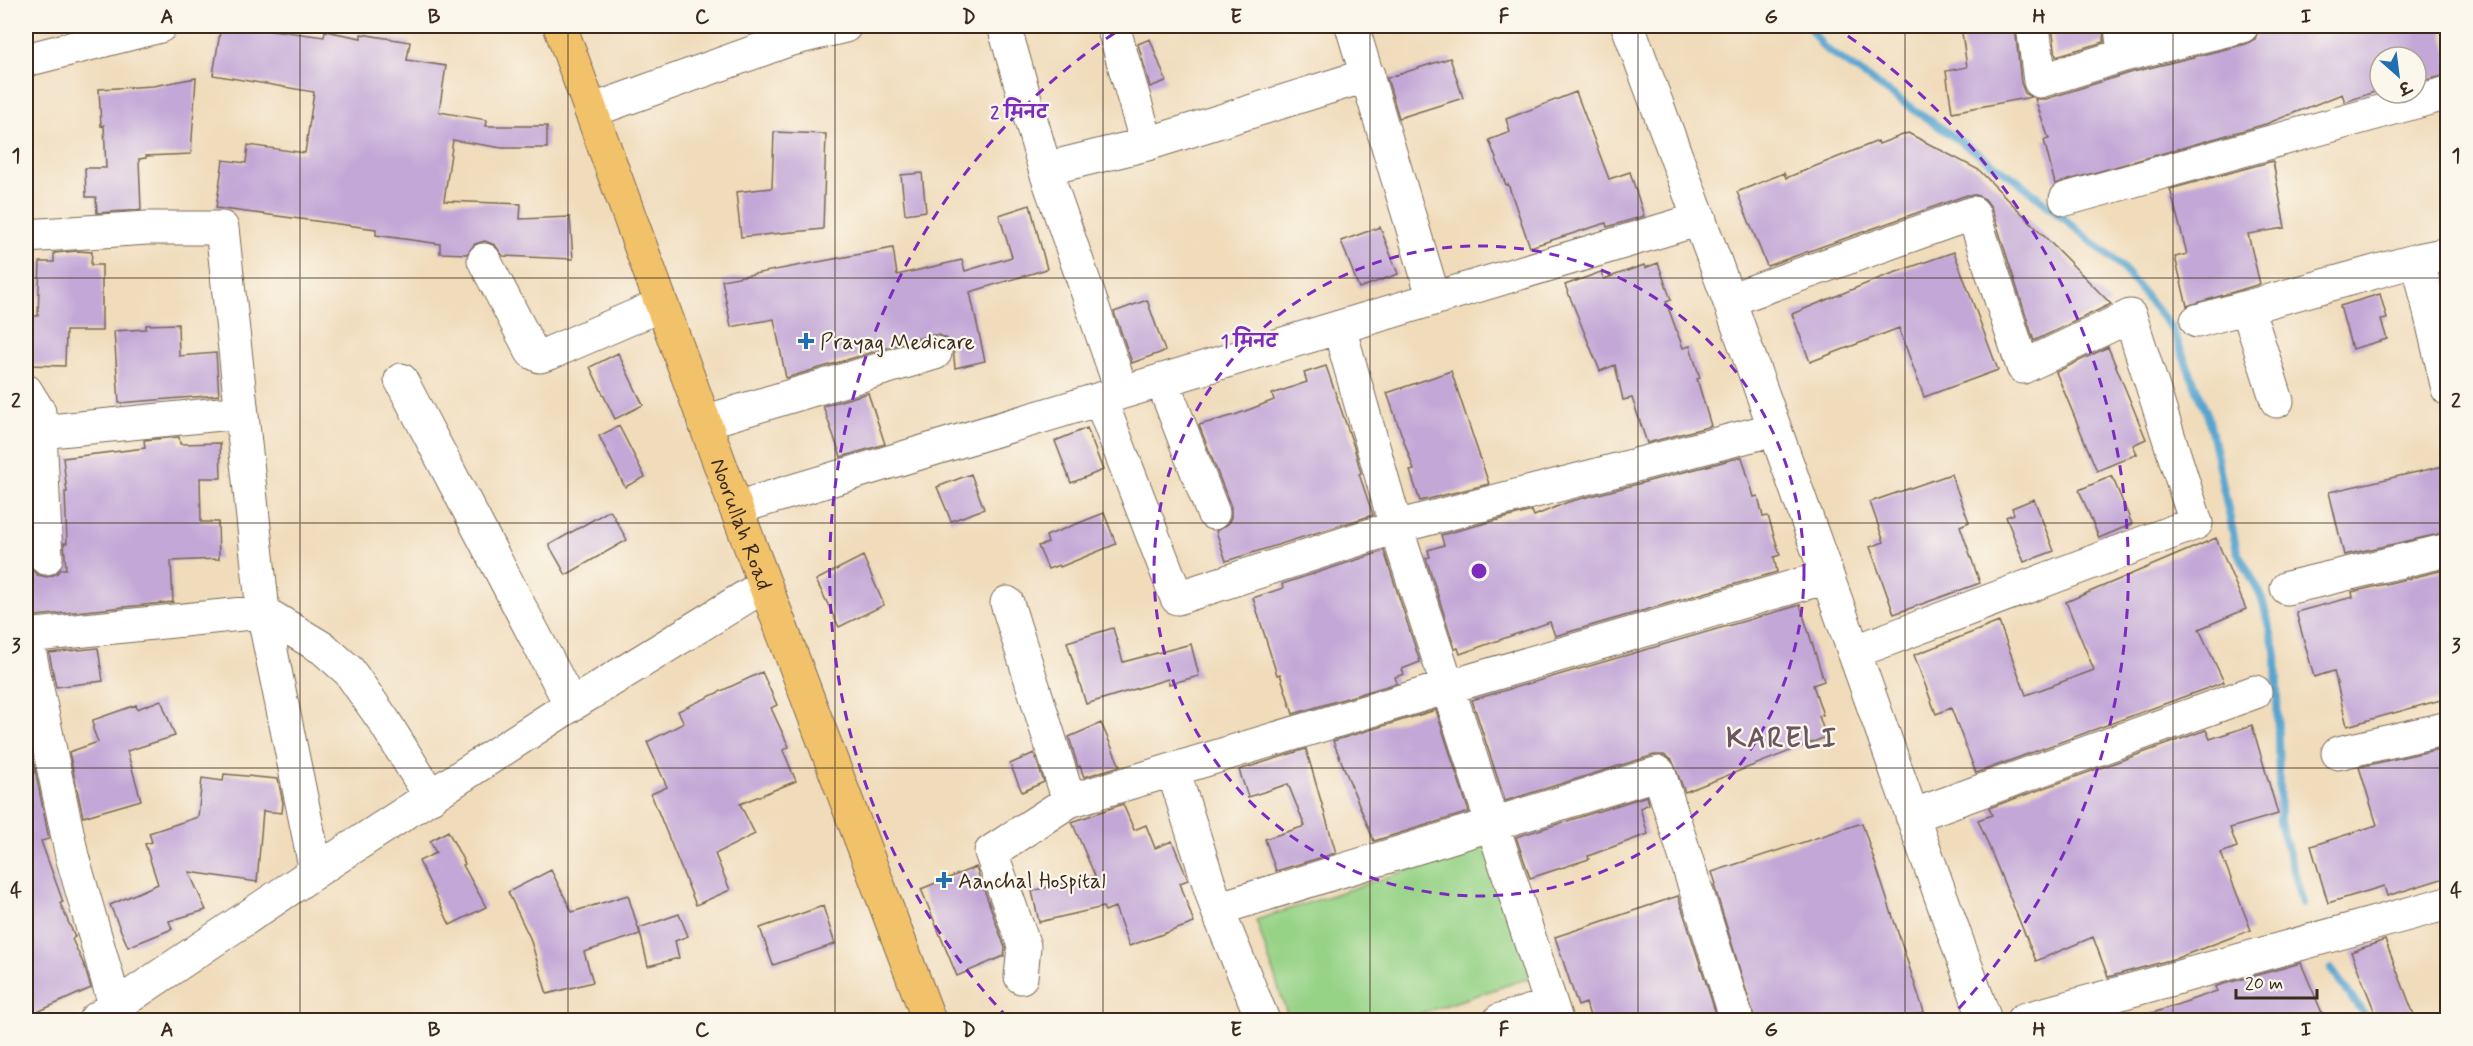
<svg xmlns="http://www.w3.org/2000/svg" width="2473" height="1046" font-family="Mynerve,'Playpen Sans Deva',sans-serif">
<rect width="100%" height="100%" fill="#fbf7ec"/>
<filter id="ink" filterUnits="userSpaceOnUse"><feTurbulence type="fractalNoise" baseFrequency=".0167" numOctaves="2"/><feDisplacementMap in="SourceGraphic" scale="12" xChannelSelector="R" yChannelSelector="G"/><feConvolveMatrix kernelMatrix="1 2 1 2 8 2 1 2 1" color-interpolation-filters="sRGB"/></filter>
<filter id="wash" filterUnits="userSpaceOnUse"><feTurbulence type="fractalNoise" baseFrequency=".008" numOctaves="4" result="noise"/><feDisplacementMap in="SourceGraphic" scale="24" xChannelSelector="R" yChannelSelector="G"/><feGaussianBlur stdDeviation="1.35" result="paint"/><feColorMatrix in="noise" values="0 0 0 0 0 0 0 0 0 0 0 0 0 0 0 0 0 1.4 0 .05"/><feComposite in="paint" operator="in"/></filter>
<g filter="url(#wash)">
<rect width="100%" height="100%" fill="#f0dcbb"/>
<path fill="#97d387" stroke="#697e52" stroke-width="1.5" d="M1491,843L1535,976L1401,1020H1289L1256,920Z"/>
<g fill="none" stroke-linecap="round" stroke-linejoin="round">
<path stroke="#56a4cf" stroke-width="8" d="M1809,26L1823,47L2018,181L2120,265L2172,329L2208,416L2237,551L2261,595L2276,653L2280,822L2303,903
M2331,969L2368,1020"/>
</g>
<g id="blocks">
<path fill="#c3a7d7" d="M221,26H241L324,37L325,31L361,38V34L410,42L407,60L446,66L439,112L487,120L486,126H547V148H502L453,140L444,201L521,204L520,219L570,217L573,259L503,256L495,245L485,241L475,244L467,254L440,253V244L376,235V229L216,208L223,160L246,163L248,145L305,153L314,92L213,75Z
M1961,26H2015L2021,83L2025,93L2032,97L1952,112L1946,71L1967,67Z
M2052,26H2103L2104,42L2056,56Z
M2260,26H2441L2448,53V75L2416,82V57H2380V90L2345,102L2342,94L2266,124L2055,184L2044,140L2049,139L2035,99H2046L2129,73L2246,44L2255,39Z
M1150,39L1166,81L1150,87L1138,44Z
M1450,58L1463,98L1399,118L1387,78Z
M196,78L191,154L146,156V158L139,159L141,210L97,213L96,197H86L85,168H106L104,125L101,126L99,89L153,86Z
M1576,92L1609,179L1630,172L1644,216L1607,227L1606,223L1530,247L1508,184L1506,185L1489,140L1510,132L1506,119Z
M774,132L826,134L823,229L741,237L736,192L772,188Z
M1908,133L1979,170L2111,304L2034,341L1991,207L1985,199L1976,195H1967L1767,266L1737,192L1784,173L1786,178L1878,141L1879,144Z
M2273,161L2285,228L2248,234L2260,284L2187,306L2175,257L2187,254L2170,189Z
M922,173L926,211L905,214L901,175Z
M1030,205L1047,269L970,292L985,361L955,368L953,348L948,339L939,335H930L786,378L774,319L731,327L722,280L893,248L897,275L962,260L965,271L1012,257L999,215Z
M1380,227L1398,274L1359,288L1341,241Z
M77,251L92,252L91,265H102V331H66L65,366L26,365V316H38L40,262H54V253Z
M1954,252L1998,370L1924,397L1899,328L1810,362L1792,314L1885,276Z
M1658,263L1671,300L1666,302L1683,348L1690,346L1700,378L1697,379L1711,426L1647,443L1632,398L1623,400L1615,365L1600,371L1565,285L1601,272L1604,279L1644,265L1645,268Z
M2380,294L2387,319L2381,320L2387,339L2352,349L2340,306Z
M1147,300L1165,351L1132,363L1114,312Z
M178,324L179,356L216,353L219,395L119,403L114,331L146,329V325Z
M2108,347L2146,439L2133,445L2137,454L2097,471L2056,372Z
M618,353L643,405L615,419L590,367Z
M1326,366L1354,447L1361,473L1359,474L1373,515L1226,561L1216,531L1228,524L1231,517V507L1199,425L1235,415L1274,400L1272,394L1307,382L1304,373Z
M1451,371L1489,484L1420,501L1410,471L1414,470L1387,393Z
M868,393L885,444L841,457L823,406Z
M619,426L645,477L625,487L599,436Z
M1087,428L1103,470L1071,483L1055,441Z
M179,437L180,444L220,443L221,478H200L201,522H218L219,559L171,561L173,602L26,617V604H28L26,570H32L38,575L47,577L56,574L61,569H66L64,543H67L65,492H67L63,458L145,448L144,440Z
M1742,457L1754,497L1758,496L1763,517L1768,516L1780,555L1774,557L1777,572L1555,636L1550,622L1460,654L1458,648L1455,649L1426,558L1430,557L1428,550L1444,545L1441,535L1532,511L1534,516L1568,502Z
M2448,465V532L2344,555L2329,492Z
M971,474L984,509L951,521L937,487Z
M1951,474L1969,522L1960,526L1980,583L1894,614L1870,547L1884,542L1870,502Z
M2112,476L2132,524L2099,538L2079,490Z
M2034,499L2054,551L2024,562L2006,517L2014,514L2012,508Z
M610,510L627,540L566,575L549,545Z
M1104,513L1116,544L1060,567L1059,565L1048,569L1038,546L1048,543L1046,536Z
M2216,538L2246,609L2199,629L2224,682L1976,773L1951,708L1936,714L1914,655L1999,622L2026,695L2094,670L2066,602Z
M1384,551L1420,662L1402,669L1404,674L1395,677L1397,683L1293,714L1280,674L1277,675L1253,598L1283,588L1282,584Z
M863,556L884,605L839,627L816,580Z
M2448,569V698L2347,726L2334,671L2314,677L2296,612L2353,597L2352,592Z
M1800,605L1824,681L1813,685L1823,715L1819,716L1826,737L1685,792L1672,760L1664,755H1654L1505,801L1472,700Z
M1113,628L1123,662L1191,644L1199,676L1169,684L1168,679L1086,704L1067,642Z
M98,648L103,681L56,687L49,653Z
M762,672L777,705L771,708L789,747L783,750L796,781L740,804L755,834L715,854L730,890L696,905L651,794L667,787L647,742L684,723L678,711Z
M161,700L175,736L127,751L141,800L83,817L69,752L98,742L93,729V720L136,705L137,709Z
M1436,710L1469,812L1374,841L1333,741Z
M1101,723L1120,766L1084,777L1080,766L1078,767L1069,737Z
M2252,725L2278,814L2230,828L2237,847L2221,853L2251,930L2177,958L2108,977L2093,937L2036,961L1978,820L1992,815L1989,808L2206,730L2210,739Z
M2448,747V877L2387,896L2384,886L2328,903L2311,846L2377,825L2359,767Z
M1306,749L1336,853L1276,871L1265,839L1305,826L1288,784L1248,797L1239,770Z
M1034,753L1044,782L1022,792L1010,764Z
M34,764L49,839L41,841L63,902L60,903L75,937L72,939L84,965L91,988L26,1017V766Z
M224,774L278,779L283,803L282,813L263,811L257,882L189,872L206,910L169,921L172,929L128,947L110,905L158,884L145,844L152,842L149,833L198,817L202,778L223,781Z
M1647,796L1649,804L1640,808L1648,834L1588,856L1589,859L1530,878L1516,837Z
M1123,804L1134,830L1146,825L1155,848L1172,841L1188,880L1180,883L1194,923L1129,946L1115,907L1105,911L1103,907L1039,922L1032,891L1095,876L1072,822Z
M1862,823L1924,1012L1899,1020H1755L1714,885L1716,884L1712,872Z
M448,831L465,864L463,865L486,907L450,925L419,861L436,853L430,841Z
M976,867L1005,948L1004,956L957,976L921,889Z
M551,870L572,912L628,895L640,934L584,952L593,982L547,994L530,938L508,892Z
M1678,896L1718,1020H1591L1586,1003L1578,1006L1555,937Z
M823,906L835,944L773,965L760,928Z
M679,914L688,936L675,941L679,958L648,966L639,928Z
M2385,940L2416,1020H2378L2351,952Z
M2301,963L2325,1020H2142L2141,1017L2217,991L2215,987L2220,985Z"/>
</g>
</g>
<g filter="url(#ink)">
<use href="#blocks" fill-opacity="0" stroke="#7a6855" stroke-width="1.5"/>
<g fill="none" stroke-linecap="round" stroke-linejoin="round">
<g stroke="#7a6855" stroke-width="35">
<path id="minor" d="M1004,26L1045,169L1122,392
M1113,26L1147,144
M1352,26L1434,299
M1628,26L1729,300L1985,1020
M2033,26L2040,81L2124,55L2242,26
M2121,26L2124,55
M26,60L160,26
M591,111L788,40L845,26
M1045,169L1147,144L1368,75
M2066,199L2448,93
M26,236L147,228H222L263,612L316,871
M484,260L532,352L540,356L550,353L661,305
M2418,260L2448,254
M1729,300L1973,213L2023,367L2130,316L2196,523L1854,652
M2247,307L2277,401
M2197,321L2418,260L2448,389
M1339,327L1396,527L1556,1020
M401,380L571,705
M1162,380L1213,513
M26,391L39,412L40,432L241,412
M1100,399L1177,598L1396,527L1775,429
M704,422L935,353
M40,432L46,558
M736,508L1700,219
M2287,588L2448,550
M1007,603L1069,801
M26,636L263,612L324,649L349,671L384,721L431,797
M26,636L72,856L115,1005
M2338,753L2448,728
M1173,770L1217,909L1263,1020
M1912,816L2255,692
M1217,909L1659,773L1737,1020
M1021,977L1024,946L991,852L1069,801L1448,687L1827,577
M95,1020L316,871L571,705L765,585
M1500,1020L1550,1006
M2023,1020L2448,903"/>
</g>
<g stroke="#7a6855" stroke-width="35">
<g id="major">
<path id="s1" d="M560,26L736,508L929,1020"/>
</g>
</g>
<use href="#minor" stroke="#fff" stroke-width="33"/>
<use href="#major" stroke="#f2c26a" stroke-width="33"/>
</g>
</g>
<path fill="none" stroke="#3b2a1e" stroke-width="1.5" stroke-opacity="0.55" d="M300,26V1020M568,26V1020M835,26V1020M1103,26V1020M1370,26V1020M1638,26V1020M1905,26V1020M2173,26V1020M26,278H2448M26,523H2448M26,768H2448"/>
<g fill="none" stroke="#7b2cbf" stroke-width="3" stroke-dasharray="10 8">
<circle cx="1479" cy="571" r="325"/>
<path d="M1008 1018A650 650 0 0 1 1125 26M1833 26A650 650 0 0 1 1950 1018"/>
</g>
<g fill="#1f6fb2" stroke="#fbf7ec" stroke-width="2">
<path d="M803 332h6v6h6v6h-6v6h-6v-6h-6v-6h6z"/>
<path d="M941 871h6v6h6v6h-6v6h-6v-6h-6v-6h6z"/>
</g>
<g text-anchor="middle" stroke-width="4.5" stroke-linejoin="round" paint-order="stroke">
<g font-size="22" fill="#3b2a1e" stroke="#fbf7ec" text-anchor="start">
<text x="820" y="349">Prayag Medicare</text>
<text x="958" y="888">Aanchal Hospital</text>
</g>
<g font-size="22" fill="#3b2a1e" stroke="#fbf7ec">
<text dy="8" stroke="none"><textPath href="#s1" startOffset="530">Noorullah Road</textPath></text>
</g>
<g font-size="28" font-weight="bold" letter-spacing="1.5" fill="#6b565f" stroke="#fbf7ec">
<text x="1782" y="747">KARELI</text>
</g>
</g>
<circle cx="1479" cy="571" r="9" fill="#7b2cbf" stroke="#fbf7ec" stroke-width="3"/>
<g font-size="18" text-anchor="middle" font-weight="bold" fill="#7b2cbf" stroke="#fbf7ec" stroke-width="4.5" stroke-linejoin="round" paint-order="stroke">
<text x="1019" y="118">2 मिनट</text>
<text x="1249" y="347">1 मिनट</text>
</g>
<rect width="2473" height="1046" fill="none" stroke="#fbf7ec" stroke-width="66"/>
<g transform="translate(2398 75) rotate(152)"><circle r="28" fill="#fbf7ec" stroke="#aea59a" stroke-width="1.5"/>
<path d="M0-4.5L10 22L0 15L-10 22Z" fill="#1f6fb2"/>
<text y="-9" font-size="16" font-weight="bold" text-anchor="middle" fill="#3b2a1e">उ</text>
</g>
<path d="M2236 989v9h81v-9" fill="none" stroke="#3b2a1e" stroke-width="3"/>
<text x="2245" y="989" font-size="18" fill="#3b2a1e" stroke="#fbf7ec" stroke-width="4.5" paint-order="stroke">20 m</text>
<rect x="33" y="33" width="2407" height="980" fill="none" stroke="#3b2a1e" stroke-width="2"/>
<g font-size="20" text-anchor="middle" font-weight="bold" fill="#3b2a1e">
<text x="167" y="23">A</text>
<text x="434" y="23">B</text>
<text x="702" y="23">C</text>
<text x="969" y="23">D</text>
<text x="1236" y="23">E</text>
<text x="1504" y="23">F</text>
<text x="1771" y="23">G</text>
<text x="2039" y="23">H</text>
<text x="2306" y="23">I</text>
<text x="16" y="162">1</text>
<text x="2456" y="162">1</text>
<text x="16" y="407">2</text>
<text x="2456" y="407">2</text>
<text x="16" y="652">3</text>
<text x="2456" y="652">3</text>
<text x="16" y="897">4</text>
<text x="2456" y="897">4</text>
<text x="167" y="1036">A</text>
<text x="434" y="1036">B</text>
<text x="702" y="1036">C</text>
<text x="969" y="1036">D</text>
<text x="1236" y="1036">E</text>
<text x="1504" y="1036">F</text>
<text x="1771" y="1036">G</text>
<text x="2039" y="1036">H</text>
<text x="2306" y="1036">I</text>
</g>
</svg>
